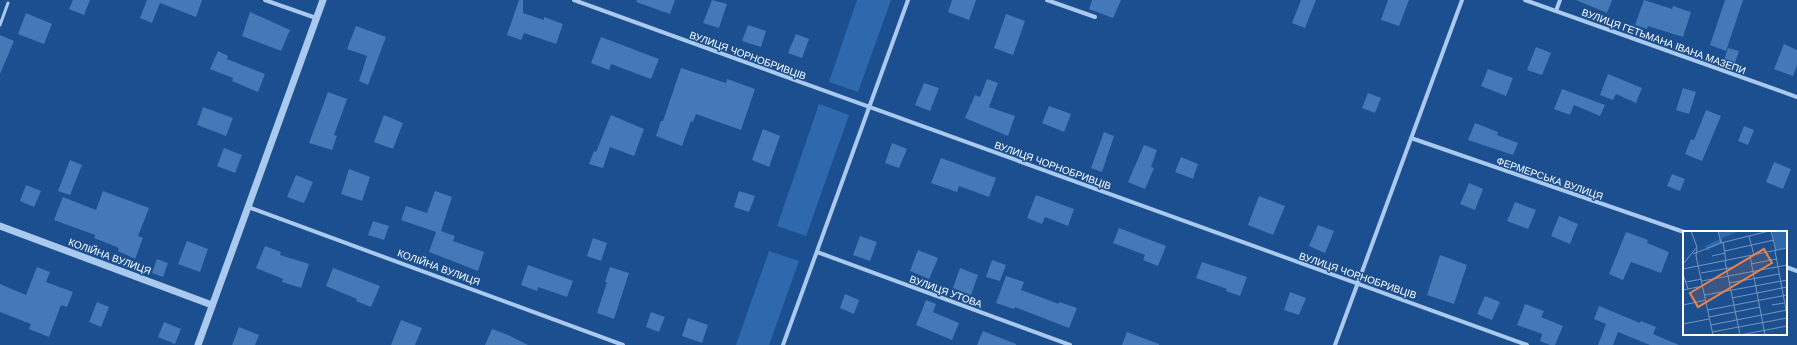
<svg xmlns="http://www.w3.org/2000/svg" width="1797" height="345" font-family="'DM Sans',sans-serif">
<rect width="100%" height="100%" fill="#1b4f8f"/>
<path fill="#2e69ad" d="M857,0H891L858,92L829,82Z
M819,104L849,115L806,236L777,226Z
M769,251L799,261L769,345H736Z"/>
<path fill="#4478b7" d="M73,0H90L84,15L69,9Z
M147,0H202L196,17L160,3L152,23L140,18Z
M519,0H523V13L544,20V17L563,24L556,44L524,33L521,40L507,35Z
M637,0H675L670,14L636,2Z
M712,0L727,4L719,28L703,23Z
M952,0H976L969,20L948,12Z
M1092,0H1121L1113,18L1089,9Z
M1301,0H1316L1305,28L1292,23Z
M1388,0H1409L1399,26L1381,20Z
M1576,0H1612L1607,13Z
M1644,0L1672,9L1673,6L1691,12L1683,37L1648,26L1647,29L1635,25Z
M1725,0H1743L1726,51L1710,45Z
M250,12L290,30L281,51L242,36Z
M26,13L52,24L44,44L18,34Z
M1006,14L1025,21L1013,55L994,48Z
M748,25L766,31L761,47L742,41Z
M356,26L386,37L368,85L359,81L367,56L347,49Z
M796,34L809,39L802,58L788,53Z
M0,35L14,41L0,74Z
M601,37L659,59L651,79L611,64L609,70L591,63Z
M1784,44L1797,50V65L1793,76L1774,69Z
M1536,47L1551,53L1542,75L1527,70Z
M1728,48L1739,51L1734,66L1723,63Z
M218,51L228,56L227,59L265,74L258,92L232,81L233,78L210,69Z
M681,68L726,83L727,79L755,89L741,130L696,114L693,122L691,121L682,146L656,136L661,121H663Z
M1488,69L1513,78L1506,96L1481,86Z
M1608,74L1642,88L1636,103L1616,94L1613,100L1600,95Z
M987,79L998,83L989,107L1015,116L1008,136L965,118L975,95L980,97Z
M924,83L939,88L930,111L915,105Z
M1683,88L1696,92L1689,114L1676,110Z
M1562,89L1605,105L1600,116L1574,105L1570,115L1554,109Z
M328,92L347,99L334,135L337,136L332,150L309,143Z
M1368,93L1381,98L1375,113L1362,108Z
M1049,106L1071,114L1064,132L1042,123Z
M203,107L233,118L226,136L197,125Z
M1706,110L1721,116L1702,161L1685,154L1691,139L1694,140Z
M384,115L403,123L393,149L374,142Z
M611,115L644,129L634,156L610,147L603,168L589,164L594,151L596,152Z
M1475,123L1498,132L1497,135L1518,143L1513,155L1468,140Z
M1744,126L1754,130L1748,145L1738,141Z
M763,129L780,136L769,167L752,160Z
M1104,132L1114,136L1102,172L1091,168Z
M892,143L907,149L899,168L885,163Z
M1144,145L1157,150L1151,167L1154,168L1145,189L1128,182Z
M224,148L242,155L235,173L217,166Z
M1181,157L1198,164L1193,179L1175,172Z
M941,158L996,178L989,197L959,186L957,192L931,183Z
M70,160L82,165L70,195L58,191Z
M1774,162L1791,169L1783,189L1766,182Z
M349,169L370,177L362,201L341,194Z
M1672,174L1685,179L1680,191L1667,186Z
M296,175L313,182L304,203L287,197Z
M1469,183L1483,189L1475,210L1460,204Z
M26,185L41,191L34,207L20,201Z
M103,191L149,208L138,236L143,238L135,259L118,251L119,248L94,238L95,235L54,220L63,197L96,210Z
M435,191L452,197L441,231L455,236L453,241L484,252L478,271L429,252L436,232L401,220L406,206L427,213Z
M739,191L755,196L749,212L734,207Z
M1036,195L1074,209L1068,226L1045,217L1042,224L1027,218Z
M1259,196L1285,206L1273,235L1248,225Z
M1515,202L1536,210L1528,229L1507,221Z
M1559,216L1578,224L1570,244L1551,236Z
M373,221L389,226L384,240L368,235Z
M1318,225L1334,231L1325,253L1309,246Z
M1119,228L1166,246L1158,266L1143,260L1145,255L1113,243Z
M1626,232L1648,240L1647,243L1669,252L1661,273L1631,262L1623,280L1609,274Z
M860,236L877,242L870,261L853,255Z
M593,238L607,243L601,261L587,256Z
M187,241L208,249L200,272L178,264Z
M265,246L281,252L280,255L309,264L301,288L282,282L283,279L256,268Z
M918,250L938,258L929,279L910,271Z
M1440,255L1467,265L1454,304L1427,295Z
M157,259L168,263L163,277L152,273Z
M992,260L1006,265L1000,281L986,277Z
M1202,262L1247,277L1240,296L1226,291L1227,289L1196,278Z
M528,265L573,281L567,297L538,287L537,291L521,285Z
M37,267L50,272L46,282L73,292L67,307L61,305L49,337L29,329L31,324L0,312V284L26,295Z
M610,267L629,273L614,319L597,313L607,282H605Z
M333,268L380,286L371,307L356,301L357,299L326,286Z
M960,268L978,275L971,295L953,288Z
M1006,276L1024,282L1021,290L1059,304V302L1077,308L1069,328L1015,307L1014,309L996,303Z
M1290,292L1306,298L1299,315L1284,310Z
M845,294L859,300L854,314L840,308Z
M1485,296L1500,302L1492,320L1477,314Z
M926,300L936,304L933,312L959,323L952,340L916,325Z
M97,302L109,307L101,327L89,322Z
M1525,304L1544,311L1541,317L1563,326L1555,345H1550L1540,341L1542,334L1517,325Z
M1599,306L1640,323L1641,321L1656,327L1653,334L1679,345H1650L1618,332L1613,345H1598L1606,324L1594,319Z
M651,312L665,317L659,332L646,327Z
M688,318L708,325L702,343L682,336Z
M401,320L422,328L415,345H391Z
M164,322L181,329L175,344L158,337Z
M239,327L259,335L255,345H232Z
M492,329L508,335L528,345H485Z
M983,331L1016,344V345H977Z
M1127,332L1159,344V345H1122Z"/>
<g fill="none" stroke-linecap="round" stroke-linejoin="round">
<path stroke="#a9c9ee" stroke-width="3" d="M0,25L8,3"/>
<path stroke="#a9c9ee" stroke-width="4" d="M265,0L316,18
M574,0L1527,345
M1047,0L1095,17
M1525,0L1797,97
M1556,11L1560,0
M1411,138L1684,232
M248,207L623,345
M817,252L1070,345
M1786,267L1797,271
M783,345L908,0
M1335,345L1462,0"/>
<path stroke="#a9c9ee" stroke-width="7" d="M0,226L212,305
M198,345L323,0"/>
</g>
<g text-anchor="middle" stroke-width="3" stroke-linejoin="round" paint-order="stroke">
<g font-size="10" fill="#fff" stroke="#1b4f8f">
<text transform="translate(1664 41) rotate(20)" y="4">ВУЛИЦЯ ГЕТЬМАНА ІВАНА МАЗЕПИ</text>
<text transform="translate(748 55) rotate(20)" y="4">ВУЛИЦЯ ЧОРНОБРИВЦІВ</text>
<text transform="translate(1053 165) rotate(20)" y="4">ВУЛИЦЯ ЧОРНОБРИВЦІВ</text>
<text transform="translate(1550 178) rotate(19)" y="4">ФЕРМЕРСЬКА ВУЛИЦЯ</text>
<text transform="translate(110 256) rotate(20)" y="4">КОЛІЙНА ВУЛИЦЯ</text>
<text transform="translate(439 267) rotate(20)" y="4">КОЛІЙНА ВУЛИЦЯ</text>
<text transform="translate(1358 275) rotate(19)" y="4">ВУЛИЦЯ ЧОРНОБРИВЦІВ</text>
<text transform="translate(946 291) rotate(20)" y="4">ВУЛИЦЯ УТОВА</text>
</g>
</g>
<g transform="translate(1683 231)">
<rect width="104" height="104" fill="#1b4f8f"/>
<path d="M35,0H57L39,7L40,11L24,19L22,15L37,8ZM89,0L104,1V17L93,19Z" fill="#2e69ad"/>
<path fill="none" stroke="#7695bc" stroke-width="1" d="M35,0L38,12M88,0L93,20M66,5L71,24M40,11L43,30M14,17L13,25L30,104M42,20L91,9M92,20L104,84M10,23L38,12L86,0M29,25L42,22M67,25L82,104M42,30L57,104M0,33L14,16L8,0M68,33L93,28M0,38L104,17M18,42L52,36M0,43L5,58M19,50L104,34M3,51L19,48M46,52L96,43M0,59L20,55M22,64L104,49M49,67L104,56M0,74L23,69M89,74L101,72M25,79L104,64M26,86L77,76M0,93L26,88M28,94L104,79M29,101L104,87M57,104L104,95"/>
<path fill="#ee8249" fill-opacity="0.15" stroke="#ee8249" stroke-width="2" d="M81,18L89,32L15,76L7,62Z"/>
<rect width="104" height="104" fill="none" stroke="#fff" stroke-width="2"/>
</g>
</svg>
